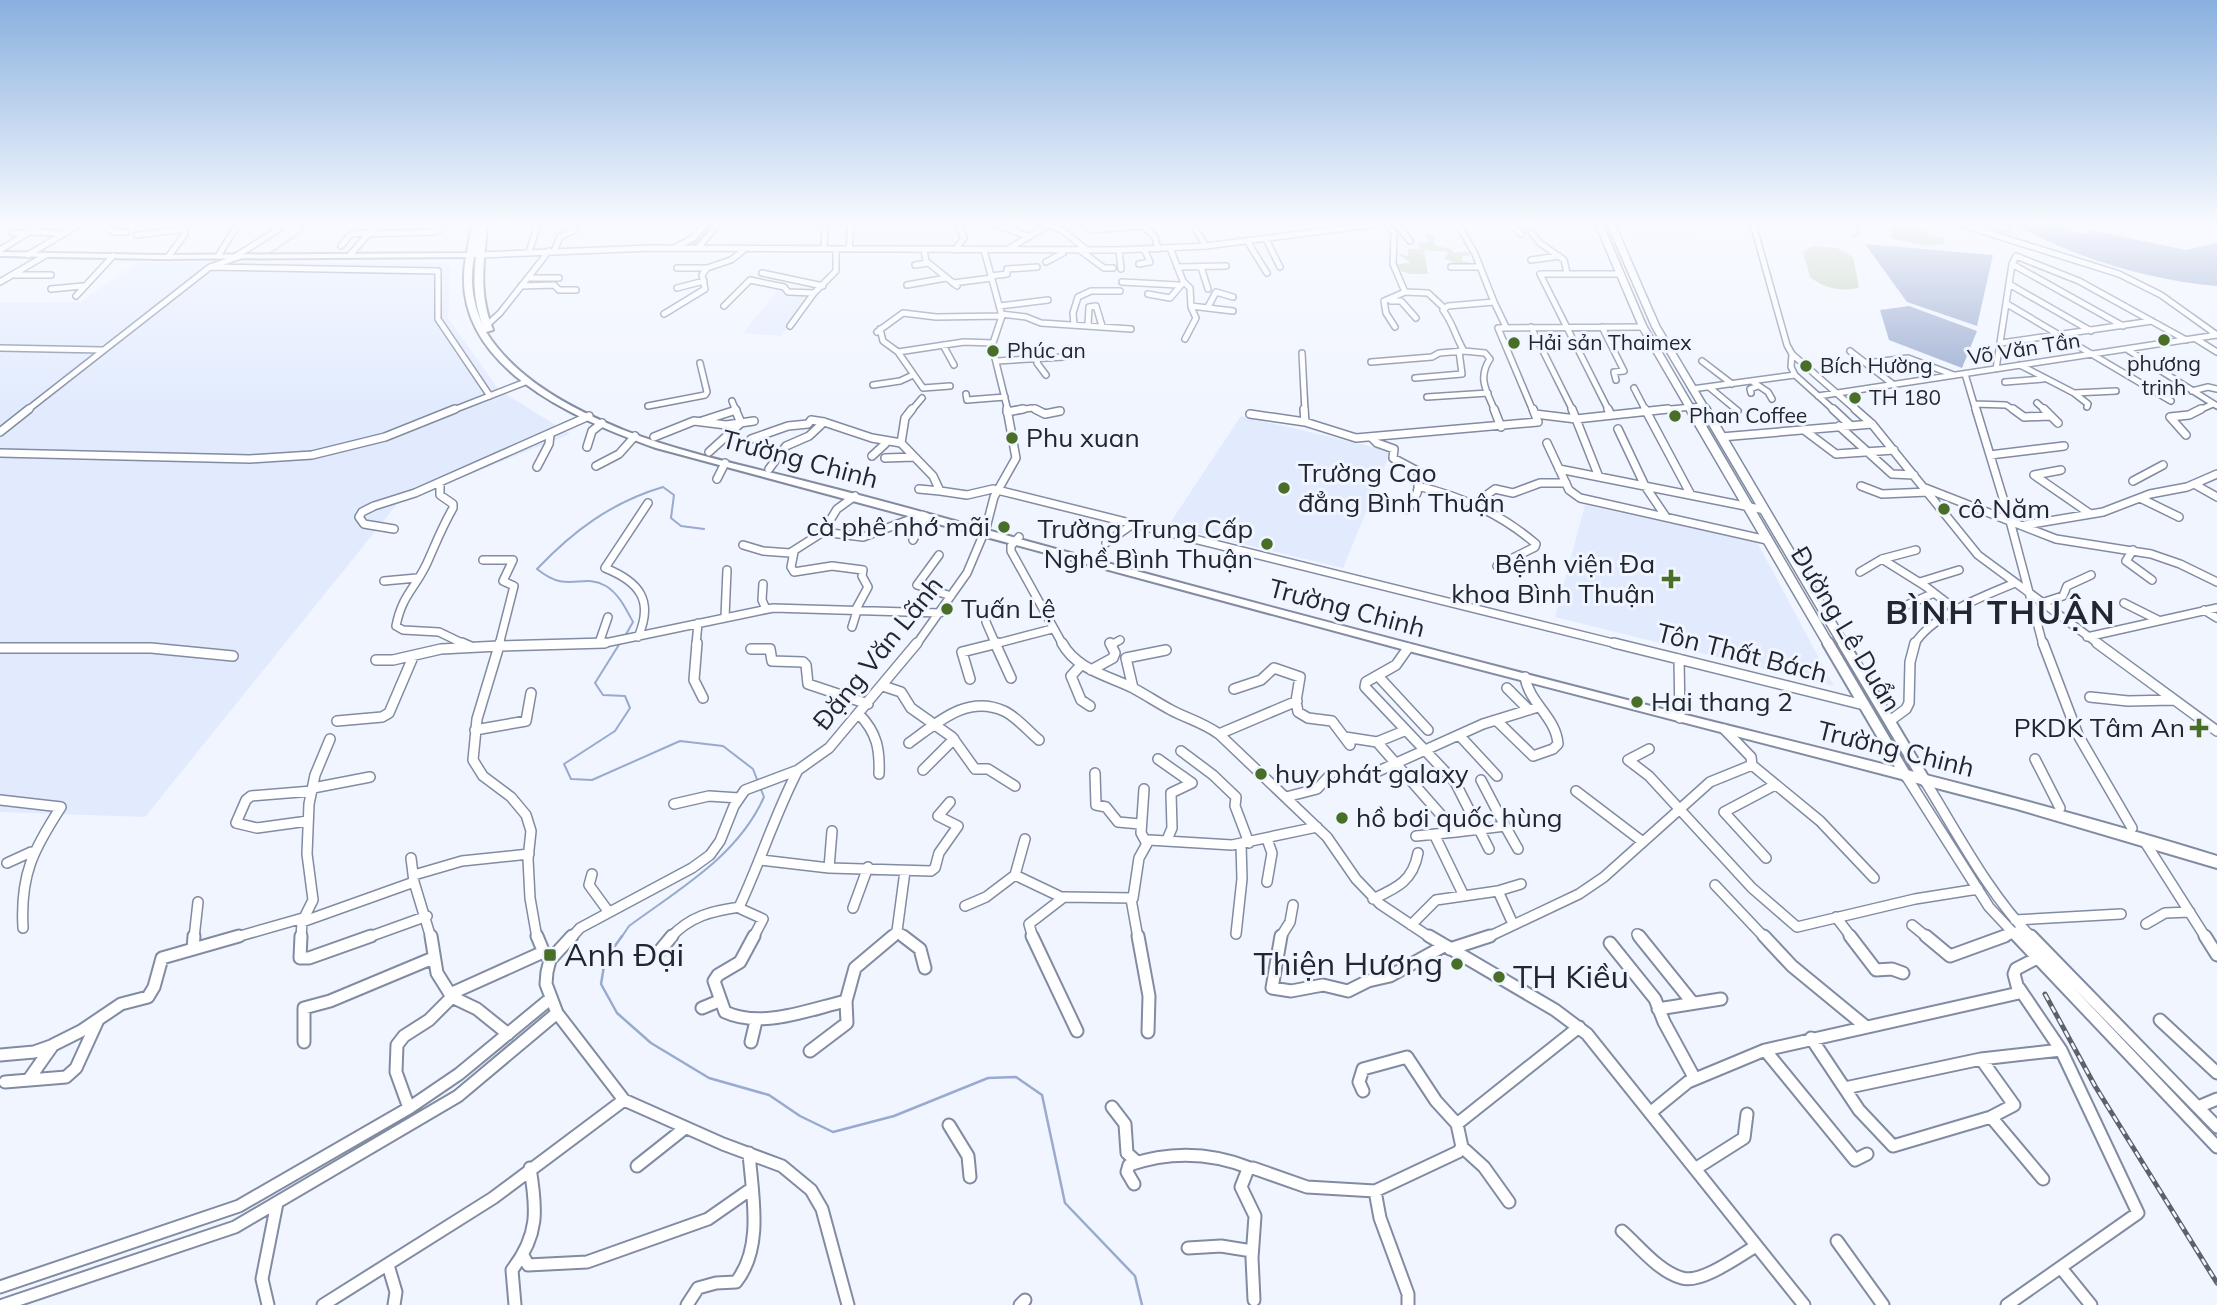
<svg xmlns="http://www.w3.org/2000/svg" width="2217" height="1305" font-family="Mulish,sans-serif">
<rect width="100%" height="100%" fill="#f0f5ff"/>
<path fill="#e2ebfe" d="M854,224H952L954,247L856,246Z
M1623,224H1748L1750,234L1704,228L1703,232L1689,230L1691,240L1627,235Z
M138,262L443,263L451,267L448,318L499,390L570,434L398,503L145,817L0,812V302H80Z
M777,291L809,297L781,336L743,333Z
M1241,416L1391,451L1343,568L1168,526Z
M1585,505L1757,542L1834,686L1555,617Z"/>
<path fill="#bfcfb5" d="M1892,224H1910L1923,229L1926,234L1945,239L1944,244L1927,246L1891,238Z
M1426,234H1432L1436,246L1452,249L1453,253L1468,251L1470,256H1462V261L1476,264L1477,268H1456L1453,262L1444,259L1449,252L1424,250L1428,274H1409L1399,270L1397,264L1411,263L1398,254L1408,256V249H1420L1418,243L1428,242Z
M1818,246L1837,248L1853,257L1859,287C1844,293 1823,288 1810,277L1803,252L1810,247Z"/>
<path fill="#99aacf" d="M2014,224H2060L2074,232L2087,234L2090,230L2186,250L2217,243V286C2147,280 2075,258 2014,224Z
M1865,244L1993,255L1977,326L1907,302Z
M1909,306L1977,331L1962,368L1889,340L1880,310Z"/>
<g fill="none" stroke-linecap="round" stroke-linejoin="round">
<path stroke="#99aacf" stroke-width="2" d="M1853,236L1858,234L1857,224
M269,254L301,232L303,224
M625,636L633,622C626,609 619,594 606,586C581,572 569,595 537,569C573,531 612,502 663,487L674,495L671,518L681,526L704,529
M620,643L595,683L603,695L625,696L630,708L615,731L564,764L571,779L592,780L680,741L723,746L753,769L758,782
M621,938L629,926C679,889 738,856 764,797L760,787"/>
<path stroke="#99aacf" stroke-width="2.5" d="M622,936L605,960L601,984L617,1013L651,1043L709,1078L769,1095L800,1116L833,1132L894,1116L988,1078L1016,1077L1042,1095L1065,1203L1135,1276L1142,1305"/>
<path fill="#99aacf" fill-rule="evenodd" d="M706,224H715L694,246H688V242Z"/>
<g stroke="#818ba2" stroke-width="8">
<path id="minor-far3" d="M995,224L1029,237
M1087,224L1091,230L1143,226L1155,237L1158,249
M1192,224L1206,246
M1385,224L1394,233L1393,264L1405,292L1384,301L1386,313L1395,327
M1396,224L1410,241
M1458,224L1475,254L1494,302L1448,306L1443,310C1454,325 1455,336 1464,351L1485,353L1490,359C1477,378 1487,392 1495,411
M1511,224L1521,234
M1753,224L1787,345L1792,354L1857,411
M1960,224L2119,274L2161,295L2217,335
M1992,224L2008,229
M1049,225L1062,230L1088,251
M0,226L3,224
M105,227L114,232H126
M30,232L58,233
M1531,232L1540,243L1564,260L1567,273
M13,233H27
M369,234L433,232L439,230L440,224
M137,235L186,229
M1266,239L1280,267
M1247,241L1267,273
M341,246L351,234L370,233
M676,247L693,238L705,224
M698,248L718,224
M1170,248L1183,281L1190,288L1191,307L1196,318L1185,339
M824,249L825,224
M849,249L851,224
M1008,249L1050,224
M0,250L42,224
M924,250L926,261L957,286
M955,250L964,238L959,227
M984,250L1002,316L992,346L1008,411
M1119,250L1121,269
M554,251L560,237L575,230V224
M1081,251L1104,268H1113
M529,252L537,227
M28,255L80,224
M350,255L377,224
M480,255L651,248L1119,250L1206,246L1378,224
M218,256L238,224
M236,256L279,229
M168,257L185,234
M1531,260L1559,256
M1046,262L1063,253
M1139,264L1150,262L1144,249
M2012,264L2123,326
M915,265L928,263
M210,267L438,271V319L490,396
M1177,267L1226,266
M1201,267L1208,289
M1451,267H1478
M677,268H707
M762,273L823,286
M15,275H51
M991,276L1007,274V269L1037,267
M531,278H559
M0,282L46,255
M1122,282L1178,285
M953,283L992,278
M2009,284L2091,331
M907,285L946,278
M521,286L554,285L559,290H576
M677,288L704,281
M51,289L83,286
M1405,292L1428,293L1443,307
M1148,294L1170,298L1182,284
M76,296L113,256
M1391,301H1401L1416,318
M1494,302L1506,327
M2007,304L2171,401
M724,306L750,280L784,287L788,292L814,293
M999,306L1048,300
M1191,306L1233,311
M1208,307L1216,292L1233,297
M664,314L705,289L702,275L707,268L731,260L745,249
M1001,314L1026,317L1041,323L1131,329
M487,325L500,313L549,251
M1074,325L1073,313L1078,297L1091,291H1120
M1088,325L1089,307L1096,306L1102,326
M790,326L814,293L836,271V249
M1531,327L1573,411
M1602,327L1624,371L1614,372L1616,380
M880,329L883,341L898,352L923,388L950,386
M877,332L903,313L936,317L1002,316
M2196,339L2217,352
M2001,343L2152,321
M943,345L954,365
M0,348L102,350
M2128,350L2217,406
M1850,351L1894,385
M898,352L964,342L993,343
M1302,353L1305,411
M1792,354L1791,367L1795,375L1835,411
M1038,359L1037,363L1046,375
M997,361L1064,357
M1702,361L1732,384
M1371,362L1432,357L1439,353L1464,351
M1866,363L1908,358L1954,375
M2020,365L2074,393L2116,391
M1996,369L2012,264L2016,256L2079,281L2186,340
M1965,374L1976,411
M1415,378L1462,374L1459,351
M1753,382L1768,392L1772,399
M2005,382L2043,379
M873,385L900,381L913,375
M1709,387L1738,411
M1634,388L1646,411
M1692,389L1795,375
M2192,391L2208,387L2217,389
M1751,393L1750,389L1758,386
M2074,393L2088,404L2087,407
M966,394L967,400L1005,397
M1818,396L2217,335
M1427,397L1488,393
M732,401L736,411
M2037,403L2046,411
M1974,404L2006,405L2015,411
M648,406L705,395L707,392L700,363
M26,411L210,267L241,256
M451,411L528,381
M732,411L736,410
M911,411L922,398
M1012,411L1032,408L1039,411
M1533,411L1498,328L1643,327
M1609,411L1540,274H1620
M1651,411L1702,406
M2197,411L2213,404"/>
</g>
<g stroke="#818ba2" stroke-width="10">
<path id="minor-far2" d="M735,409L741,423
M912,409L905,418L901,443L933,476L940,491L967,495L993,489L1621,645
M1035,409L1045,414L1060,411
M1304,409L1305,422
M1494,409L1501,427
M1572,409L1599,477
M1608,409L1611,415
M1645,409L1691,495
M1833,409L1850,425
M1855,409L1872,424L1978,555L2100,645
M1976,409L2010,521L2043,645
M2013,409L2024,417L2050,416
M2044,409L2058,423
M1007,412L1023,409
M1250,414L1305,422L1356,438L1538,422L1533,409
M1535,414L1576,419L1668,409
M702,421L736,410
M1839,426L1892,474L1914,475
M1618,429L1645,486L1666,517
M1804,430L1836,454L1894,450
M0,432L29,409
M2186,435L2170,417L2189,415L2201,409
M654,437L694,421L726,425L754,421
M1371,437L1377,443L1394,449L1393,458L1421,473L1417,493L1408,510
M1721,437L1872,424
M751,439L788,426L808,424L811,420L824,422
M1547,443L1569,490L1580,498L1767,540
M587,447L592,431L602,423
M709,452L741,423
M0,453L250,459L312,455L385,437L455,409
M1990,455L2064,446
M872,456L885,444
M885,458L914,457
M596,466L619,454L635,436
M537,467L549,444L550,435
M769,469L786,446L809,436L824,422L872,438L901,443
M1559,469L1765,510
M2061,470L2034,475L2089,513
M717,479L725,463
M2133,481L2163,465
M440,482V495L453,504V508C442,527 436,543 427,563C415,589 402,595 396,626L403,630L439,632L466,645
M2194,484L2217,497
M1418,486C1464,498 1500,513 1536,544L1535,547L1497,566
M1861,486L1882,494L1928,492
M1925,488L2056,539L2151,554L2180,564L2217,582
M919,489L940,491
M2140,498L2179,517
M1477,502L1495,489L1513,493L1540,483H1566
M2025,525L2103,512L2150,494L2187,487L2217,474
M394,529L364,524L359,517L362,512L374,506L415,493L589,416
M823,532L837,509L855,496
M1019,537L1011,546V551L1063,645
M913,540L925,516
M1106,543L1133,524
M743,545L763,551L790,553L823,532L863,537L922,515
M2133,550L2126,561L2152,580
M794,552L791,567L794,572L832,566L863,570L862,576L868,587L855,611
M939,555L917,585L951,596
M1882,559L1925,586L1959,612
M483,560H513L503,581L514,586L499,645
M1860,572L1882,559L1916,550
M384,581L417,578
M1920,582L1959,570
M763,584L762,600L766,609
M2041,603L2063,596L2067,586L2091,575
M2124,603L2158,620
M1900,608L1934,593
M2204,610L2217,618
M725,617L727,570
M986,622L996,645
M852,627L857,611
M638,637C654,601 640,582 605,568L648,503
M2087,637L2217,608
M599,643L608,617
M546,645L605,643L773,608L940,613
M696,645L698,623
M916,645L967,573L986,528L994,497L1016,458L1007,409
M991,645L1052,629
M1111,645L1120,640
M1914,645C1930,616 1986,595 2015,583"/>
</g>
<g stroke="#818ba2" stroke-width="12">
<path id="minor-far1" d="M462,643L471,647
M697,643L694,680L703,698
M995,643L1011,678
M1062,643C1077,670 1107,675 1133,688C1146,695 1158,703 1171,710C1188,719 1202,722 1219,734L1327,837L1356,879L1380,904L1431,938
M1614,643L1864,705
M2043,643L2078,735L2132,828
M2097,643L2217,731
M0,648H151L233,656
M1408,648L1396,665L1366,682L1365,687L1455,782L1489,849
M751,649H770L772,661L803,662L806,665L808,684L868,704
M1679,659L1680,718
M376,660H393L441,649L499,646L500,643
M1081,665L1071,676L1081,700L1090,706
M1091,670L1113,658L1115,653L1110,643
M1378,676L1428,730
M970,679L962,652L998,643
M883,686L901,692L911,708L952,737L975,769H988L1015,786
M1133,688L1126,658L1166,650
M1507,688L1529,710
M1234,689L1261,680L1274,668L1300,677L1296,701L1298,712L1308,718L1332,721L1350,745
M2090,697L2128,701L2173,700
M859,714C877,733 880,749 879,774
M1496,720L1533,756L1553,749L1558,744C1556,717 1529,703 1525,677
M1891,720L1906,709L1909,703L1910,662L1915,643
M337,721L382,717L389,713L413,657
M475,730L526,721L531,693
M1219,734L1297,701
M1459,735L1497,776
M1345,737L1377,742L1404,731
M1377,742L1456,832L1505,826L1518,849
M909,743C937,723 967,694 1004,711C1017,717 1028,731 1039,740
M1649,749L1628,760L1649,776L1752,888L1797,927L1915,899L1978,889
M1181,751L1213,775L1236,797L1235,806L1249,843
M1158,759L1192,783L1171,793L1172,828L1167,840
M2035,759L2060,808
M1752,765L1820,821L1874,878
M923,770L954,739
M1095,773L1096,805L1106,807L1118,822L1140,824
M1372,774L1483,724L1538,707
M1906,776L1989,907L2018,938
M1481,780L1505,826
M1925,781C1958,834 1988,893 2032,938
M313,788L370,777
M1144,789L1141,833L1146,842
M1576,791L1643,842
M1286,797L1317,789L1331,774
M0,800L61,807C33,850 20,875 23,928
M674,804L709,796L739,798
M308,821L257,828L236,823L246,800L251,796L312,791
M1434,834L1464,896
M1416,836L1456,832
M1025,839L1015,875L1061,897
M1267,839L1272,853L1267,882
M2143,839L2206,938
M411,858L414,882L431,938
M1766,858L1724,812L1775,785
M761,860L829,868L931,871L935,868L939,853L958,826L938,816L950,802
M7,863L31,852
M829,868L832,831
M592,874L589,885L608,911
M414,875L462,861L529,854
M1715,885L1765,938
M1498,891L1521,884
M1131,899L1138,938
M1373,899C1397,888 1413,881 1418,853
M965,906L986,897L1015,875
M853,908L868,867
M1836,917L1852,938
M2015,920L2121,914
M302,922L414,882
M2146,924L2165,913L2190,912
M1411,925L1436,900L1498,891L1513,924
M1912,925L1928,938
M897,931L906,938
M1236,934L1242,879L1241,844
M1637,934L1640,938
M194,938L198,902
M233,938L303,918
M301,938L302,922L313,900L307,854L309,804L315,775L330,739
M366,938L427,916
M537,938L530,898L528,859L531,831L526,815L511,797L483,776L473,760L477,719L499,646L605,643
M571,938L580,928L692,868L710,855L720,841L734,806L745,790L798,770L829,748L917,643
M670,938C690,916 712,911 740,907
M753,938L763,919L741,909L740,905C761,860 775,814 798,770
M891,938L897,931L905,871
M1033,938L1029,924L1064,897L1133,898L1139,858L1149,840L1232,845L1317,827
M1280,938L1290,922L1293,905
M1486,938L1579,894L1604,877L1710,782L1752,765L1751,757L1724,729
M2000,938L2016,932"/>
</g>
<g stroke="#818ba2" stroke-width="15">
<path id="minor" d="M301,936L300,958H309L371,936
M431,936L437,973L452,997L477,1009L508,1034
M537,936L544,953L550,960
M572,936L550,960L547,972L546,984L557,1013L624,1100L723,1144L782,1166L811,1190L822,1209L848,1305
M754,936L740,962L718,975L714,981L725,1012C762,1029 807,1010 846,1001
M903,936L920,949L925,968
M1032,936L1077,1031
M1138,936L1149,996L1148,1032
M1281,936L1272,988L1291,991L1323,985L1348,991L1368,981L1390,976L1444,946
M1429,936L1555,1010L1587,1034L1804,1305
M1639,936L1692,1002
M1764,936L1792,966L1865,1026
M1850,936L1876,970L1892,969L1903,973
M1926,936L1950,956L2005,936
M2017,936L2217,1147
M2031,936L2217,1127
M2205,936L2217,955
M1610,943L1655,999L1664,1022L1695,1079
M193,949L194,936
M1450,949L1490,936
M658,953L672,936
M450,994L541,953
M702,1008L719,1001
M1658,1009L1721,999
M2160,1020L2217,1073
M1811,1038L1859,1110L1893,1146L1991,1117L2014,1105L1981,1059
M304,1042V1008L330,1001L433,958
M751,1042L756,1021
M1765,1050L1855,1160L1867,1154
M810,1051L847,1023L846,1001L855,968L893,936
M0,1055L34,1052L51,1046
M29,1079L53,1045L81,1031L121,1004L148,997L154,987L162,958L239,936
M5,1082L66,1077L76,1068L98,1020
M1845,1088L1981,1059L2061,1050
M1363,1091L1359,1082L1363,1069L1407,1057L1436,1101L1457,1124
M1112,1107L1125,1124L1127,1153L1137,1162
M2198,1107L2217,1099
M409,1108L396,1072L397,1045L404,1036L429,1020L452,997
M1650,1113L1688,1082L1765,1050L2019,993L2014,974L2016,969L2039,957
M1991,1117L2043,1179
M949,1125L968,1156L970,1177
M1462,1147L1484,1167L1509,1202
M637,1166L685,1128
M1695,1169L1744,1138L1747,1114
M1134,1184L1127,1172L1129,1165C1170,1151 1210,1152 1250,1168
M1375,1191L1380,1218L1408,1294V1305
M1622,1231C1639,1246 1659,1272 1682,1278C1701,1284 1739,1256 1756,1246
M1837,1241L1883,1305
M1188,1248L1221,1246L1252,1251
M524,1257L528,1265L587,1262L708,1219L751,1189
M388,1265L396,1292L394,1305
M2061,1268L2091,1305
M0,1287L239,1206L409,1108L459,1074L550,999
M1254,1300L1252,1258L1255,1216L1241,1187L1248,1169L1253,1168L1307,1187L1375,1191L1458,1152L1462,1147L1457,1124L1579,1027
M3,1305L235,1227L458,1096L557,1013
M268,1305L262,1279L277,1203
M323,1305L493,1198L624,1100
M515,1305L512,1270C539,1235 537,1210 530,1168
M687,1305L698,1288L716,1283L736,1282C764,1247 752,1194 749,1153
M1020,1305L1025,1300
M2007,1305L2138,1213L2061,1050L2019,988"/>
</g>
<g stroke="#818ba2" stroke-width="10">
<path id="major-far2" d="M1599,224L1643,327L1692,411
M1611,224L1656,327L1706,411"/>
</g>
<g stroke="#818ba2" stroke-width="12">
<path id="major-far1" d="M1691,409L1829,645
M1705,409L1844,645"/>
</g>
<g stroke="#818ba2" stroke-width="14">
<path id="major" d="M1828,643L1906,776
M1843,643L1925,781"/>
</g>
<g stroke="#818ba2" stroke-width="4">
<path id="highway" d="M472,224L487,225C484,264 478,292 493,330L486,332C517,381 574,410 626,431C689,455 755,468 820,485C888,502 955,521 1023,540C1241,600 1459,657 1678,713C1858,758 2039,801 2217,856V868L2017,809L1409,651L656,448C575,419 446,365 466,257L160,259L0,256V252L160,255L467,253ZM474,257H476C473,283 474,304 484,328C473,304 469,283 474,257Z"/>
</g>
<use href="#minor-far3" stroke="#fff" stroke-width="5"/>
<use href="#minor-far2" stroke="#fff" stroke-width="7"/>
<use href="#minor-far1" stroke="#fff" stroke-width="9"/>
<use href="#minor" stroke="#fff" stroke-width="11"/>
<use href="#major-far2" stroke="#fff" stroke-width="7"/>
<use href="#major-far1" stroke="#fff" stroke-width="9"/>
<use href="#major" stroke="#fff" stroke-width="10"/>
<use href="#highway" fill="#fff" fill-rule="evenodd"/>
<g stroke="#5c616a" stroke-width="5">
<path id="rail" d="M2045,994L2095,1086L2217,1283"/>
</g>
<use href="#rail" stroke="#f0f5ff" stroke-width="2.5" stroke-dasharray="7" stroke-linecap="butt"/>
</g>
<linearGradient id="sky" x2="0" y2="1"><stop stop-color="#88b0de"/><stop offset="0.55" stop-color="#f8faff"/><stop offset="1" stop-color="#f8faff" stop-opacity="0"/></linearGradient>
<rect width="2217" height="407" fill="url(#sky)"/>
<g fill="#486e27" stroke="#f0f5ff" stroke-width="2.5">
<circle cx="2164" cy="340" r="7"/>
<circle cx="1514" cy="343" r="7"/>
<circle cx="993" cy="351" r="7"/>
<circle cx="1806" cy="366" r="7"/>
<circle cx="1855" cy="398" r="7"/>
<circle cx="1675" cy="416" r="7"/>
<circle cx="1012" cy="438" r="7"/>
<circle cx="1284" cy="488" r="7"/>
<circle cx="1944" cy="509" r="7"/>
<circle cx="1004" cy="527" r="7"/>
<circle cx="1267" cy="544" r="7"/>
<path d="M1667.5 568.5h7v7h7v7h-7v7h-7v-7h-7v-7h7z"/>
<circle cx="947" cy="609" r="7"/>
<circle cx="1637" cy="702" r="7"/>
<path d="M2195.5 717.5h7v7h7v7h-7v7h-7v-7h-7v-7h7z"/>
<circle cx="1261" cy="774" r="7"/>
<circle cx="1342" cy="818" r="7"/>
<rect x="543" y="948" width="14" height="14" rx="3.5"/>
<circle cx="1457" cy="964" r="7"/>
<circle cx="1499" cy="977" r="7"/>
</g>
<g text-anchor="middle" stroke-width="6" stroke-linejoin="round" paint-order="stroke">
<g font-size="21" fill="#22262f" stroke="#f0f5ff" text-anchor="start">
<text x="1528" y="350">Hải sản Thaimex</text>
<text x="1007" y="358">Phúc an</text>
<text x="2164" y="371" text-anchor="middle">phương<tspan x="2164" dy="24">trinh</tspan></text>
<text x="1820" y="373">Bích Hường</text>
<text x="1869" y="405">TH 180</text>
<text x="1689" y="423">Phan Coffee</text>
</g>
<g font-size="21" fill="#22262f" stroke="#f0f5ff">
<text transform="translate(2024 349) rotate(-9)" y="7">Võ Văn Tần</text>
</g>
<g font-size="26" fill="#22262f" stroke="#f0f5ff" text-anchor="start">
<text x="1026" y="447">Phu xuan</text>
<text x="1298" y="482">Trường Cao<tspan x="1298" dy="30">đẳng Bình Thuận</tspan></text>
<text x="1958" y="518">cô Năm</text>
<text x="990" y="536" text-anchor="end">cà phê nhớ mãi</text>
<text x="1253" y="538" text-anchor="end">Trường Trung Cấp<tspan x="1253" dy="30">Nghề Bình Thuận</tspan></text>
<text x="1655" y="573" text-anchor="end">Bệnh viện Đa<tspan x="1655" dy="30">khoa Bình Thuận</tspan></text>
<text x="961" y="618">Tuấn Lệ</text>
<text x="1651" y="711">Hai thang 2</text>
<text x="2185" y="737" text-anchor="end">PKDK Tâm An</text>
<text x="1275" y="783">huy phát galaxy</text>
<text x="1356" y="827">hồ bơi quốc hùng</text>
</g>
<g font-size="26" fill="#22262f" stroke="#f0f5ff">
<text transform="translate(800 459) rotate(15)" y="9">Trường Chinh</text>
<text transform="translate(1347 608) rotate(15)" y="9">Trường Chinh</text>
<text transform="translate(1846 629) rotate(59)" y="9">Đường Lê Duẩn</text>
<text transform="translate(878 653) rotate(-51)" y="9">Đặng Văn Lãnh</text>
<text transform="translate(1742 653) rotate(14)" y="9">Tôn Thất Bách</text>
<text transform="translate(1896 749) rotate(14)" y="9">Trường Chinh</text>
</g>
<g font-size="32" fill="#22262f" stroke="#f0f5ff" text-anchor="start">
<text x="564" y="966">Anh Đại</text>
<text x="1443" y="975" text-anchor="end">Thiện Hương</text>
<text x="1513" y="988">TH Kiều</text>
</g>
<g font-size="33" font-weight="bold" letter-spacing="2" fill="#22262f" stroke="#f0f5ff">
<text x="2001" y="624">BÌNH THUẬN</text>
</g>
</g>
</svg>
